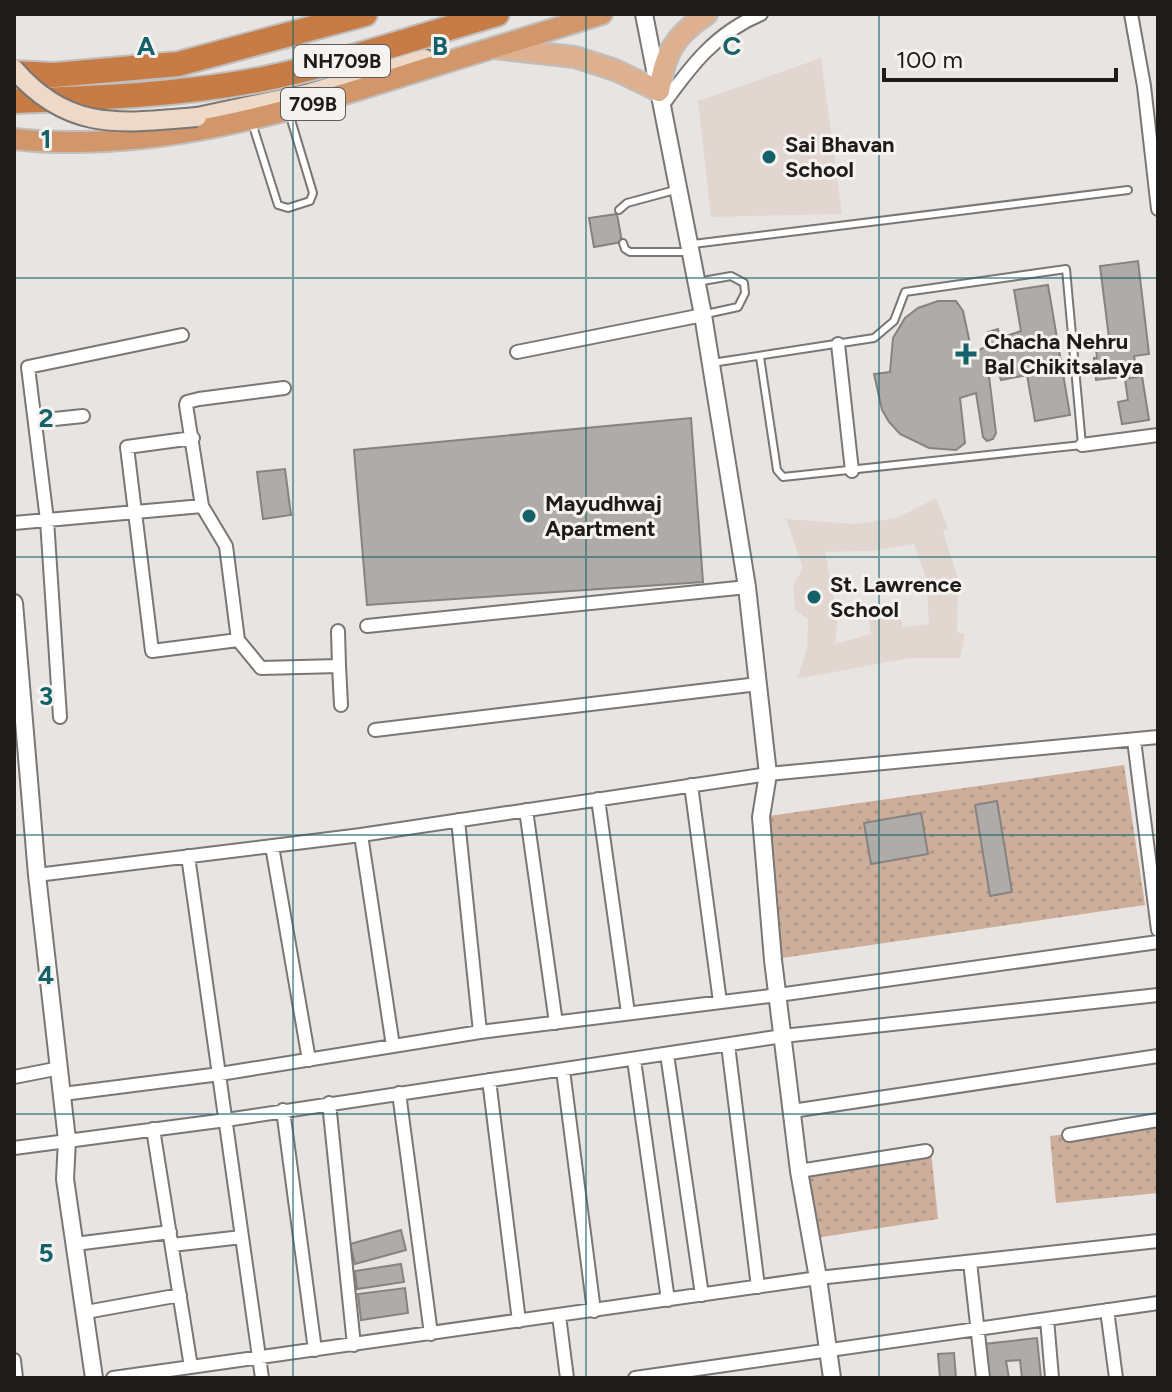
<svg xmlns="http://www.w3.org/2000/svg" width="1172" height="1392" font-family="Figtree,sans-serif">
<defs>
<pattern id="park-dots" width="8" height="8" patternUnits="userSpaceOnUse" patternTransform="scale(2)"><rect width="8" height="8" fill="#ccae9b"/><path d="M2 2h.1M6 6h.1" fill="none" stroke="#af9585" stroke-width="1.8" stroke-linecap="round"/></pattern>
</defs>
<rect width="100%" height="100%" fill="#e8e4e2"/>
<path fill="#e1d7d0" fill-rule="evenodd" d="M821,58L842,214L711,217L698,101Z
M936,498L948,529L943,531L958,579L957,632L965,634L960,658H909L797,679L807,649L808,620L795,609L793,586L803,568L786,519L856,524L897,518ZM914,544L926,578L929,624L903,627L900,616L869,621L871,634L835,644L838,620L825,552L870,551Z"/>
<path fill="url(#park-dots)" d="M1124,765L1145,905L775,959L762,817Z
M1158,1123V1193L1056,1203L1050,1136Z
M931,1152L938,1219L816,1238L807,1170Z"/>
<path fill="#afaba9" stroke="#868381" stroke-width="2" d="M617,214L622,242L594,247L589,218Z
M1138,261L1149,354L1134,356L1135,362L1128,363L1129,376L1096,380L1094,358H1097L1096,348L1110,346L1100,266Z
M1048,285L1070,415L1035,421L1027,375L1001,380L999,374L989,376L996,433L993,439L987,441L983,437L976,393L960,398L965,443L956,450L929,448L900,434L889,422L882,410L874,374L890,372L893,338L905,318L918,308L938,301H956L963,311L972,353L988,346V332L998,329L1000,338L1021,331L1014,290Z
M1142,376L1149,420L1122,424L1118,402L1128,400L1125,379Z
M691,418L703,582L367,605L354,450Z
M285,469L291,515L263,519L257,472Z
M997,801L1012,892L990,896L975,805Z
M921,813L928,854L871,864L864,823Z
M401,1230L406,1250L355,1264L350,1244Z
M401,1264L404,1282L357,1289L355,1271Z
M405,1288L408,1313L361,1320L358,1294Z
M1037,1338L1041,1378H1022L1020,1360L1006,1361L1009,1378H988L984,1344Z
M954,1353L956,1378H940L938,1354Z"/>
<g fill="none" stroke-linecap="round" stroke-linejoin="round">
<g stroke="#7a7674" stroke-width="10">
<path id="service" d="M252,123L278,205L288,208L310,201L313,193L289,113
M619,210L627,203L675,190
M623,243L625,249L630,252H690
M693,244L1128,190
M697,282L731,276L744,283L745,293L738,307L706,314
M712,363L874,338L894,321L905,292L1066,269L1082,445L783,477L777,470L760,357"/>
</g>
<g stroke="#7a7674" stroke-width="16">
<path id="minor" d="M1131,14L1144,86L1158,209
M662,106C690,67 715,33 761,14
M838,344L852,471
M517,352L703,315
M35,421L83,416
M193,438L127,447L152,651L238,640L226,546L202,506L186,405L187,402L199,399L284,388
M1082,445L1158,435
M14,523L202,506
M367,626L747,587
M238,640L261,668L339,666L338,631
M339,666L341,705
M60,717L47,520L28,367L182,335
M375,730L758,684
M1134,740L1158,930
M691,785L720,1002
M598,799L628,1013
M526,810L556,1023
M458,820L480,1032
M361,835L393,1046
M272,846L309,1060
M188,856L262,1378
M37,875L361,835L768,774L1158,737
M728,1045L758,1287
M667,1054L702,1295
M634,1060L668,1300
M563,1070L594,1311
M14,1077L60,1068
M489,1080L519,1321
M399,1093L431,1334
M63,1094L220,1074L480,1032L778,995L1158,942
M329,1103L354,1345
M283,1110L315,1350
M792,1111L1158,1056
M153,1129L191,1367
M1069,1135L1158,1120
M14,1148L226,1120L783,1036L1158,995
M799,1171L926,1151
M75,1244L170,1232
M172,1245L242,1237
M970,1262L983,1378
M1107,1310L1116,1378
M86,1312L180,1295
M559,1316L567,1378
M1047,1319L1052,1378
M14,1360L16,1378
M113,1378L818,1278L1158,1241
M635,1378L1158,1303"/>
</g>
<g stroke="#7a7674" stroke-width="20">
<path id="tertiary" d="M644,14L703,315L747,587L768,774L761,817L773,960L799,1171L818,1278L832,1378
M14,603L37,875L67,1140L65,1179L94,1378"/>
</g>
<g stroke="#7a7674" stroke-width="22">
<path id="secondary" d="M197,117L310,93L425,59"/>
</g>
<g stroke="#c0bfbf" stroke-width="24">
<path id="primary" d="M494,48L575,57L615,70L659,91C665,53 674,36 707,14"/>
</g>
<g stroke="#c0bfbf" stroke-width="24">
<path id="trunk" d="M14,139C150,154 287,113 415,72C477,53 540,33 602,14"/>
</g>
<g stroke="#c0bfbf" stroke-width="28">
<path id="motorway" d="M14,73L54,75L178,64L365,14
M14,101C97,98 181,95 263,79C342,63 419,36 497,14"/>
</g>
<use href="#service" stroke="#fff" stroke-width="6"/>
<use href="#minor" stroke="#fff" stroke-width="12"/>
<use href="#tertiary" stroke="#fff" stroke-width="16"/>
<use href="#secondary" stroke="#eed8c8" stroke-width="18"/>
<use href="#primary" stroke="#ddb090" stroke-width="20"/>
<use href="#trunk" stroke="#d2966b" stroke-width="20"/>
<use href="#motorway" stroke="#c77c46" stroke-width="24"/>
<g stroke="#7a7674" stroke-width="22" stroke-linecap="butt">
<path id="secondary-bridge" d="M14,69C69,133 123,123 197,117"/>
</g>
<use href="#secondary-bridge" stroke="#eed8c8" stroke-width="18"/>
</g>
<path fill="none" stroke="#13626a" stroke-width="2" stroke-opacity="0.55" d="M293,14V1378M586,14V1378M879,14V1378M14,278H1158M14,557H1158M14,835H1158M14,1114H1158"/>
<g fill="#13626a" stroke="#f5f2ef" stroke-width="3">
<circle cx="769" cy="157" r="8"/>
<path d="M962 342h8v8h8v8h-8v8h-8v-8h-8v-8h8z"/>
<circle cx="529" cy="516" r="8"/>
<circle cx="814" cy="597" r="8"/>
</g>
<g text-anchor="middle" stroke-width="6" stroke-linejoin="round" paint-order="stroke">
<g fill="#f5f2ef" stroke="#5e5c5b" stroke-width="2">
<rect x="294" y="45" width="96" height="32" rx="6"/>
<rect x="281" y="88" width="64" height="32" rx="6"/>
</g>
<g font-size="20" font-weight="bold" fill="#1d1c1b">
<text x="342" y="68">NH709B</text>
<text x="313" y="111">709B</text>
</g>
<g font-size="22" font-weight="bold" fill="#1d1c1b" stroke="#f5f2ef" text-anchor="start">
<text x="785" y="152">Sai Bhavan<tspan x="785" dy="25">School</tspan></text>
<text x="984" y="349">Chacha Nehru<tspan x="984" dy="25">Bal Chikitsalaya</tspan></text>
<text x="545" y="511">Mayudhwaj<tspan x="545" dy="25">Apartment</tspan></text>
<text x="830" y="592">St. Lawrence<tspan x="830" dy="25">School</tspan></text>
</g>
</g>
<g font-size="26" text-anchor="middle" font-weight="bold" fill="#13626a" stroke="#f5f2ef" stroke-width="6" stroke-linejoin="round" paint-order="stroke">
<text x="146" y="55">A</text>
<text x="440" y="55">B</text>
<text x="732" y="55">C</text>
<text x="46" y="148">1</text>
<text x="46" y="427">2</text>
<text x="46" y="705">3</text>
<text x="46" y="984">4</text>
<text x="46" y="1262">5</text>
</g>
<rect width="1172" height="1392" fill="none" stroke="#1d1c1b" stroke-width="32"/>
<path d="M884 68v12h232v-12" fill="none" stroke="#1d1c1b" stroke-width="4"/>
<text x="896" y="68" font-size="24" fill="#1d1c1b" stroke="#f5f2ef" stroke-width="6" paint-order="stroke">100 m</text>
</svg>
